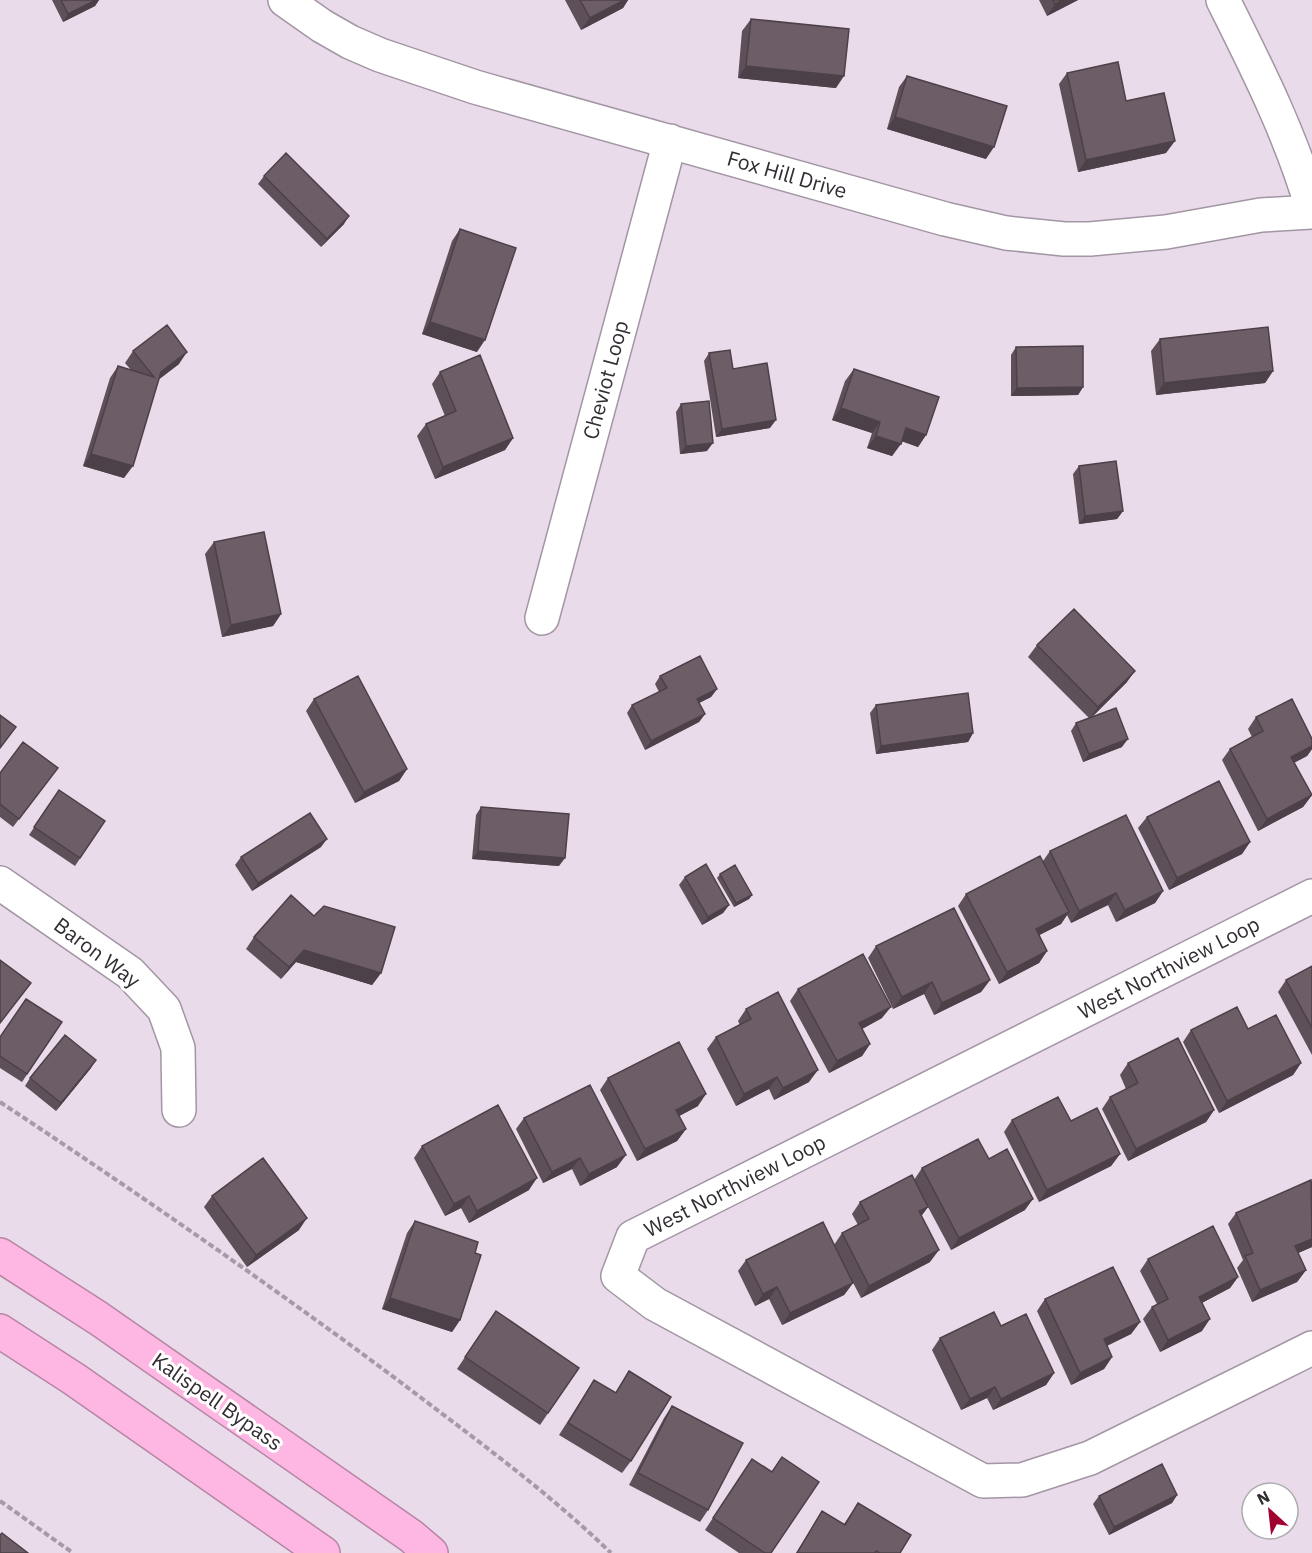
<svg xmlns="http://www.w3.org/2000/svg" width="1312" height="1553" font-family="'IBM Plex Sans',sans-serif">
<rect width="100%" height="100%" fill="#e9dbea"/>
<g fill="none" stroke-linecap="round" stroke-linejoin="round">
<g stroke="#a396a4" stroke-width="36">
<path id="street" d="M285,0L322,26L350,42L380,55L475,87L945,219L1006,233L1064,239H1090L1166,232L1261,215L1312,212
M1223,0C1257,68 1291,135 1312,208
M542,618L670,141
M0,883L130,973L164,1009L178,1048L179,1110
M1312,896L633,1237L618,1276L655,1304L983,1481L1022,1480L1090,1458L1312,1348"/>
</g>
<g stroke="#b786a5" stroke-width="36">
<path id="highway" d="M0,1255L98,1318L411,1536L431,1553
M0,1331L74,1379L323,1553"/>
</g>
<path stroke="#a59aa6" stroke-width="4" stroke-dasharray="6 3" stroke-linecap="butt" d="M0,1102C136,1192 269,1284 399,1381C471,1436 546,1490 611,1553
M0,1501L73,1553"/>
<use href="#street" stroke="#fff" stroke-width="33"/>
<use href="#highway" stroke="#feb6e2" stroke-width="33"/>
</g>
<path fill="#5e5059" d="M52,0H99L95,6L63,22Z
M565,0H628L623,8L581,30Z
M1039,0H1078L1047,16Z
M751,19L836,88L738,78L742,31Z
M1067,73L1126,101L1166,153L1078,172L1059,84Z
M907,76L986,159L887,129L899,87Z
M264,176L344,224L321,247L258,184Z
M460,229L477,352L422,334L452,241Z
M1160,339L1273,371L1265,383L1156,395L1151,351Z
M1016,347L1083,387L1078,395L1011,396V355Z
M133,351L179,364L159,379L124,478L83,466L110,378L118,366L131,370L125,363Z
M709,353L733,369L770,428L716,437L704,361Z
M854,369L926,435L918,447L902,441L892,456L867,448L872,433L832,420L845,381Z
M440,372L513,438L505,450L435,479L417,436L426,424L445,416L432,384Z
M681,404L707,451L680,454L676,412Z
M1079,466L1123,511L1117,519L1079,524L1073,474Z
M214,542L281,614L273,626L222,637L205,554Z
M1037,645L1127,682L1092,717L1122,747L1083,762L1071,731L1076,723L1089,718L1028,657Z
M660,676L717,689L711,697L699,703L705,714L699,722L645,750L627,713L632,705L659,692L655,684Z
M314,699L407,769L399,781L355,803L306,711Z
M876,705L973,733L968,742L876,754L870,713Z
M1256,717L1312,739V749L1307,756L1294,763L1312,795L1303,807L1258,831L1222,760L1230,749L1252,737L1248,729Z
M0,773L52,776L13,827L0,817Z
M59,790L105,821L75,866L29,835Z
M481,807L559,866L472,859L476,815Z
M1147,817L1250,842L1242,854L1169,890L1138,828Z
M321,847L252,891L235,865L241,857Z
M1050,851L1163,891L1155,903L1116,922L1108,905L1071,923L1067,915L1061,924L1039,935L1047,951L1039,963L999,984L958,906L966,894L1043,861Z
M720,874L752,895L749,899L734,907L717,878Z
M685,877L729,905L723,913L702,925L679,885Z
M254,937L381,973L372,985L296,962L281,979L246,949Z
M876,946L990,980L981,992L934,1015L924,994L893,1009L868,958Z
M1312,966V1055L1278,992L1286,980Z
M798,989L882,1018L862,1029L870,1044L862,1056L829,1073L790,1001Z
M746,1009L809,1082L774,1100L769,1089L736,1106L707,1049L716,1037L740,1025L738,1021Z
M62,1022L22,1082L0,1068V1037Z
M1248,1029L1301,1063L1293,1075L1219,1113L1183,1042L1191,1030Z
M1128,1063L1214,1110L1206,1122L1128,1161L1102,1109L1110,1097L1126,1089L1120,1075Z
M91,1068L56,1111L25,1086L30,1078Z
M608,1078L698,1106L679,1116L686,1129L677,1141L637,1161L600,1090Z
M524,1118L617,1167L580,1186L572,1169L543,1183L516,1129Z
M1012,1120L1071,1121L1120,1154L1111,1166L1039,1202L1004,1132Z
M422,1146L529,1190L469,1223L461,1208L445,1216L414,1158Z
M989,1159L1025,1210L951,1250L928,1207L921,1216L930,1262L861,1298L848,1273L853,1283L844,1295L782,1325L769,1299L755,1306L738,1271L746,1260L834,1245L842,1233L858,1225L852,1214L860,1202L914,1180L922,1168Z
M1312,1181V1247L1298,1253L1306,1270L1297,1282L1252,1302L1237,1268L1243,1260L1228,1224L1236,1213Z
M212,1196L299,1230L247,1267L204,1207Z
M415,1221L475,1253L460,1320L452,1332L382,1309L407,1233Z
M1148,1259L1238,1277L1230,1288L1202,1303V1331L1160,1352L1143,1319L1152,1307L1157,1304L1140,1271Z
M1045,1299L1140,1322L1131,1334L1107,1346L1112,1357L1104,1369L1071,1385L1037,1311Z
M496,1311L579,1368L540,1425L457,1369Z
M1001,1326L1054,1373L1046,1385L993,1410L987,1398L961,1410L932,1350L940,1338Z
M629,1371L631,1461L622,1473L559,1435L594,1380L615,1393Z
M672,1406L708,1510L700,1522L629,1485L664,1418Z
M744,1471L771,1553H739L705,1530Z
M1177,1495L1172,1503L1109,1535L1093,1504L1099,1496Z
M858,1503L900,1553H796L822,1511L844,1524Z"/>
<path fill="#4c4148" d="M96,0H99L95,6L63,22L68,14Z
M624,0H628L623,8L581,30L590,18Z
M1063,0H1078L1047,16L1055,4Z
M746,66L844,76L836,88L738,78Z
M895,117L994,147L986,159L887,129Z
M1175,141L1166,153L1078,172L1086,160Z
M349,216L344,224L321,247L327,239Z
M430,322L485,340L477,352L422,334Z
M187,352L179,364L153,384L161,372Z
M1273,371L1265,383L1156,395L1164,383Z
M1083,387L1078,395L1011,396L1017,388Z
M841,408L880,422L872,433L832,420Z
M776,420L770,428L716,437L722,429Z
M906,428L926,435L918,447L898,440Z
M876,436L901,444L892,456L867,448Z
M513,438L505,450L435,479L443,467Z
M713,443L707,451L680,454L686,446Z
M91,454L133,466L124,478L83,466Z
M1123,511L1117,519L1079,524L1085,516Z
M281,614L273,626L222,637L231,625Z
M1135,671L1127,682L1090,719L1098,707Z
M717,689L711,697L691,707L697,699Z
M705,714L699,722L645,750L651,741Z
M973,733L968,742L876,754L881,746Z
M1128,739L1122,747L1083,762L1089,754Z
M1312,746V749L1307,756L1283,768L1291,757Z
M407,769L399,781L355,803L364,792Z
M1312,795L1303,807L1258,831L1267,819Z
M327,839L321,847L252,891L258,883Z
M1250,842L1242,854L1169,890L1177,878Z
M478,851L565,858L559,866L472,859Z
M1163,891L1155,903L1116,922L1125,910Z
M1116,893L1108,905L1071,923L1079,911Z
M752,895L749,899L734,907L736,903Z
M729,905L723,913L702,925L708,917Z
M1069,912L1061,924L1028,941L1036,929Z
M304,950L381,973L372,985L296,962L281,979L289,967Z
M1047,951L1039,963L999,984L1007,972Z
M990,980L981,992L934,1015L942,1003Z
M932,982L924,994L893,1009L902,997Z
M891,1007L882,1018L851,1035L859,1023Z
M870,1044L862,1056L829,1073L837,1061Z
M96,1060L91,1068L56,1111L61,1103Z
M1301,1063L1293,1075L1219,1113L1227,1101Z
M818,1070L809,1082L774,1100L783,1088Z
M777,1077L769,1089L736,1106L744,1094Z
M706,1094L698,1106L668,1122L676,1110Z
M1214,1110L1206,1122L1128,1161L1136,1149Z
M686,1129L677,1141L637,1161L645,1149Z
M1120,1154L1111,1166L1039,1202L1047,1190Z
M626,1155L617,1167L580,1186L589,1174Z
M580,1158L572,1169L543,1183L552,1172Z
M537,1178L529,1190L469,1223L477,1211Z
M469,1196L461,1208L445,1216L454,1204Z
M1033,1199L1025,1210L951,1250L959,1238Z
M928,1207L920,1218L919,1211Z
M307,1218L299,1230L247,1267L256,1255Z
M1312,1239V1247L1287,1258L1295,1246Z
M939,1250L930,1262L861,1298L869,1286Z
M1306,1270L1297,1282L1252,1302L1260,1290Z
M1238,1277L1230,1288L1190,1309L1199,1297Z
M853,1283L844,1295L782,1325L790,1313Z
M777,1287L769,1299L755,1306L763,1294Z
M390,1298L460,1320L452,1332L382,1309Z
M1210,1319L1202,1331L1160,1352L1168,1340Z
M1140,1322L1131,1334L1095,1351L1104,1339Z
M1112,1357L1104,1369L1071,1385L1080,1373Z
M1054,1373L1046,1385L993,1410L1001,1399Z
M995,1387L987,1398L961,1410L970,1399Z
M1177,1495L1172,1503L1109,1535L1114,1527Z"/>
<path fill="#6d5d67" stroke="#4c4148" stroke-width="1.5" d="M61,0H96L68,14Z
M580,0H624L590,18Z
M1053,0H1063L1055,4Z
M751,19L849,29L844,76L746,66Z
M1118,62L1126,101L1164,93L1175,141L1086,160L1067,73Z
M907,76L1007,106L994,147L895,117Z
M286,153L349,216L327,239L264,176Z
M460,229L516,248L485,340L430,322Z
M167,325L187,352L161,372L133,466L91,454L118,366L154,377L133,351Z
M1268,327L1273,371L1164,383L1160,339Z
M1083,346V387L1017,388L1016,347Z
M730,350L733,369L767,363L776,420L722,429L709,353Z
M480,355L513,438L443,467L426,424L456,411L440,372Z
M854,369L939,397L926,435L906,428L901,444L876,436L880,422L841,408Z
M709,401L713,443L686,446L681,404Z
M1116,461L1123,511L1085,516L1079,466Z
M264,532L281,614L231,625L214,542Z
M1074,609L1135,671L1098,707L1037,645Z
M700,656L717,689L697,699L705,714L651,741L632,705L667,688L660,676Z
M358,676L407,769L364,792L314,699Z
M968,693L973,733L881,746L876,705Z
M1292,699L1312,739V746L1291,757L1312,795L1267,819L1230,749L1263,731L1256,717Z
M1116,708L1128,739L1089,754L1076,723Z
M0,715L16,727L0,748Z
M23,742L58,768L19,819L0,804V773Z
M1219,781L1250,842L1177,878L1147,817Z
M59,790L105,821L80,858L34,827Z
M481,807L569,814L565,858L478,851Z
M310,813L327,839L258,883L241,857Z
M1126,815L1163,891L1125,910L1116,893L1079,911L1050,851Z
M1040,856L1069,912L1036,929L1047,951L1007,972L966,894Z
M706,864L729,905L708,917L685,877Z
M735,865L752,895L736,903L720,874Z
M291,895L314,916L324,906L395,927L381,973L304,950L289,967L254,937Z
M954,908L990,980L942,1003L932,982L902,997L876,946Z
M863,954L891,1007L859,1023L870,1044L837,1061L798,989Z
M0,960L31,983L0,1023Z
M1312,966V1028L1286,980Z
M778,992L818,1070L783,1088L777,1077L744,1094L716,1037L751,1019L746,1009Z
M26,999L62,1022L27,1074L0,1056V1037Z
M1237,1007L1248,1029L1276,1015L1301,1063L1227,1101L1191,1030Z
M65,1035L96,1060L61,1103L30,1078Z
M1178,1038L1214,1110L1136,1149L1110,1097L1138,1083L1128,1063Z
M679,1042L706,1094L676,1110L686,1129L645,1149L608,1078Z
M590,1085L626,1155L589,1174L580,1158L552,1172L524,1118Z
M1058,1097L1071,1121L1097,1108L1120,1154L1047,1190L1012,1120Z
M498,1105L537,1178L477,1211L469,1196L454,1204L422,1146Z
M978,1139L989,1159L1007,1149L1033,1199L959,1238L922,1168Z
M263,1158L307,1218L256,1255L212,1196Z
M912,1175L928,1207L919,1211L939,1250L869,1286L842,1233L869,1219L860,1202Z
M1311,1180L1312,1239L1295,1246L1306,1270L1260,1290L1245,1256L1253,1253L1236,1213Z
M415,1221L478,1242L475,1253L481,1255L460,1320L390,1298Z
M823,1222L853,1283L790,1313L777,1287L763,1294L746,1260Z
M1213,1226L1238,1277L1199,1297L1210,1319L1168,1340L1152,1307L1168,1299L1148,1259Z
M1113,1267L1140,1322L1104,1339L1112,1357L1080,1373L1045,1299Z
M496,1311L579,1368L548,1413L465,1357Z
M994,1312L1001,1326L1026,1314L1054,1373L1001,1399L995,1387L970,1399L940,1338Z
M629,1371L671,1397L631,1461L568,1423L594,1380L616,1393Z
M672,1406L743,1443L708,1510L638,1473Z
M782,1457L819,1482L771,1553H765L713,1518L752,1459L772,1472Z
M1162,1464L1177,1495L1114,1527L1099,1496Z
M858,1503L911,1535L900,1553H880L876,1551L875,1553H797L822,1511L845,1525Z
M2,1533L28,1553H0V1535Z"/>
<g text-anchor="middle" stroke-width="6" stroke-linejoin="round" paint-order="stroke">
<g font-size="21" fill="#322d33" stroke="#fff">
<text transform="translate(787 175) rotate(16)" y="7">Fox Hill Drive</text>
<text transform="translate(606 380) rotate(-75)" y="7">Cheviot Loop</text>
<text transform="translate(97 953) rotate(37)" y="7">Baron Way</text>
<text transform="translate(1169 968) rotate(-27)" y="7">West Northview Loop</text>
<text transform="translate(735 1186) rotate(-27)" y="7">West Northview Loop</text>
<text transform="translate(217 1402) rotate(35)" y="7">Kalispell Bypass</text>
</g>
</g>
<g transform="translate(1270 1511) rotate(333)"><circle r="28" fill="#ffffff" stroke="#adabad" stroke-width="1.5"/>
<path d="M0-4.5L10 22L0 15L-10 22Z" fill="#a1012f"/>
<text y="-9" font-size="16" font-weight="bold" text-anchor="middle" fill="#322d33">N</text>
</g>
</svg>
